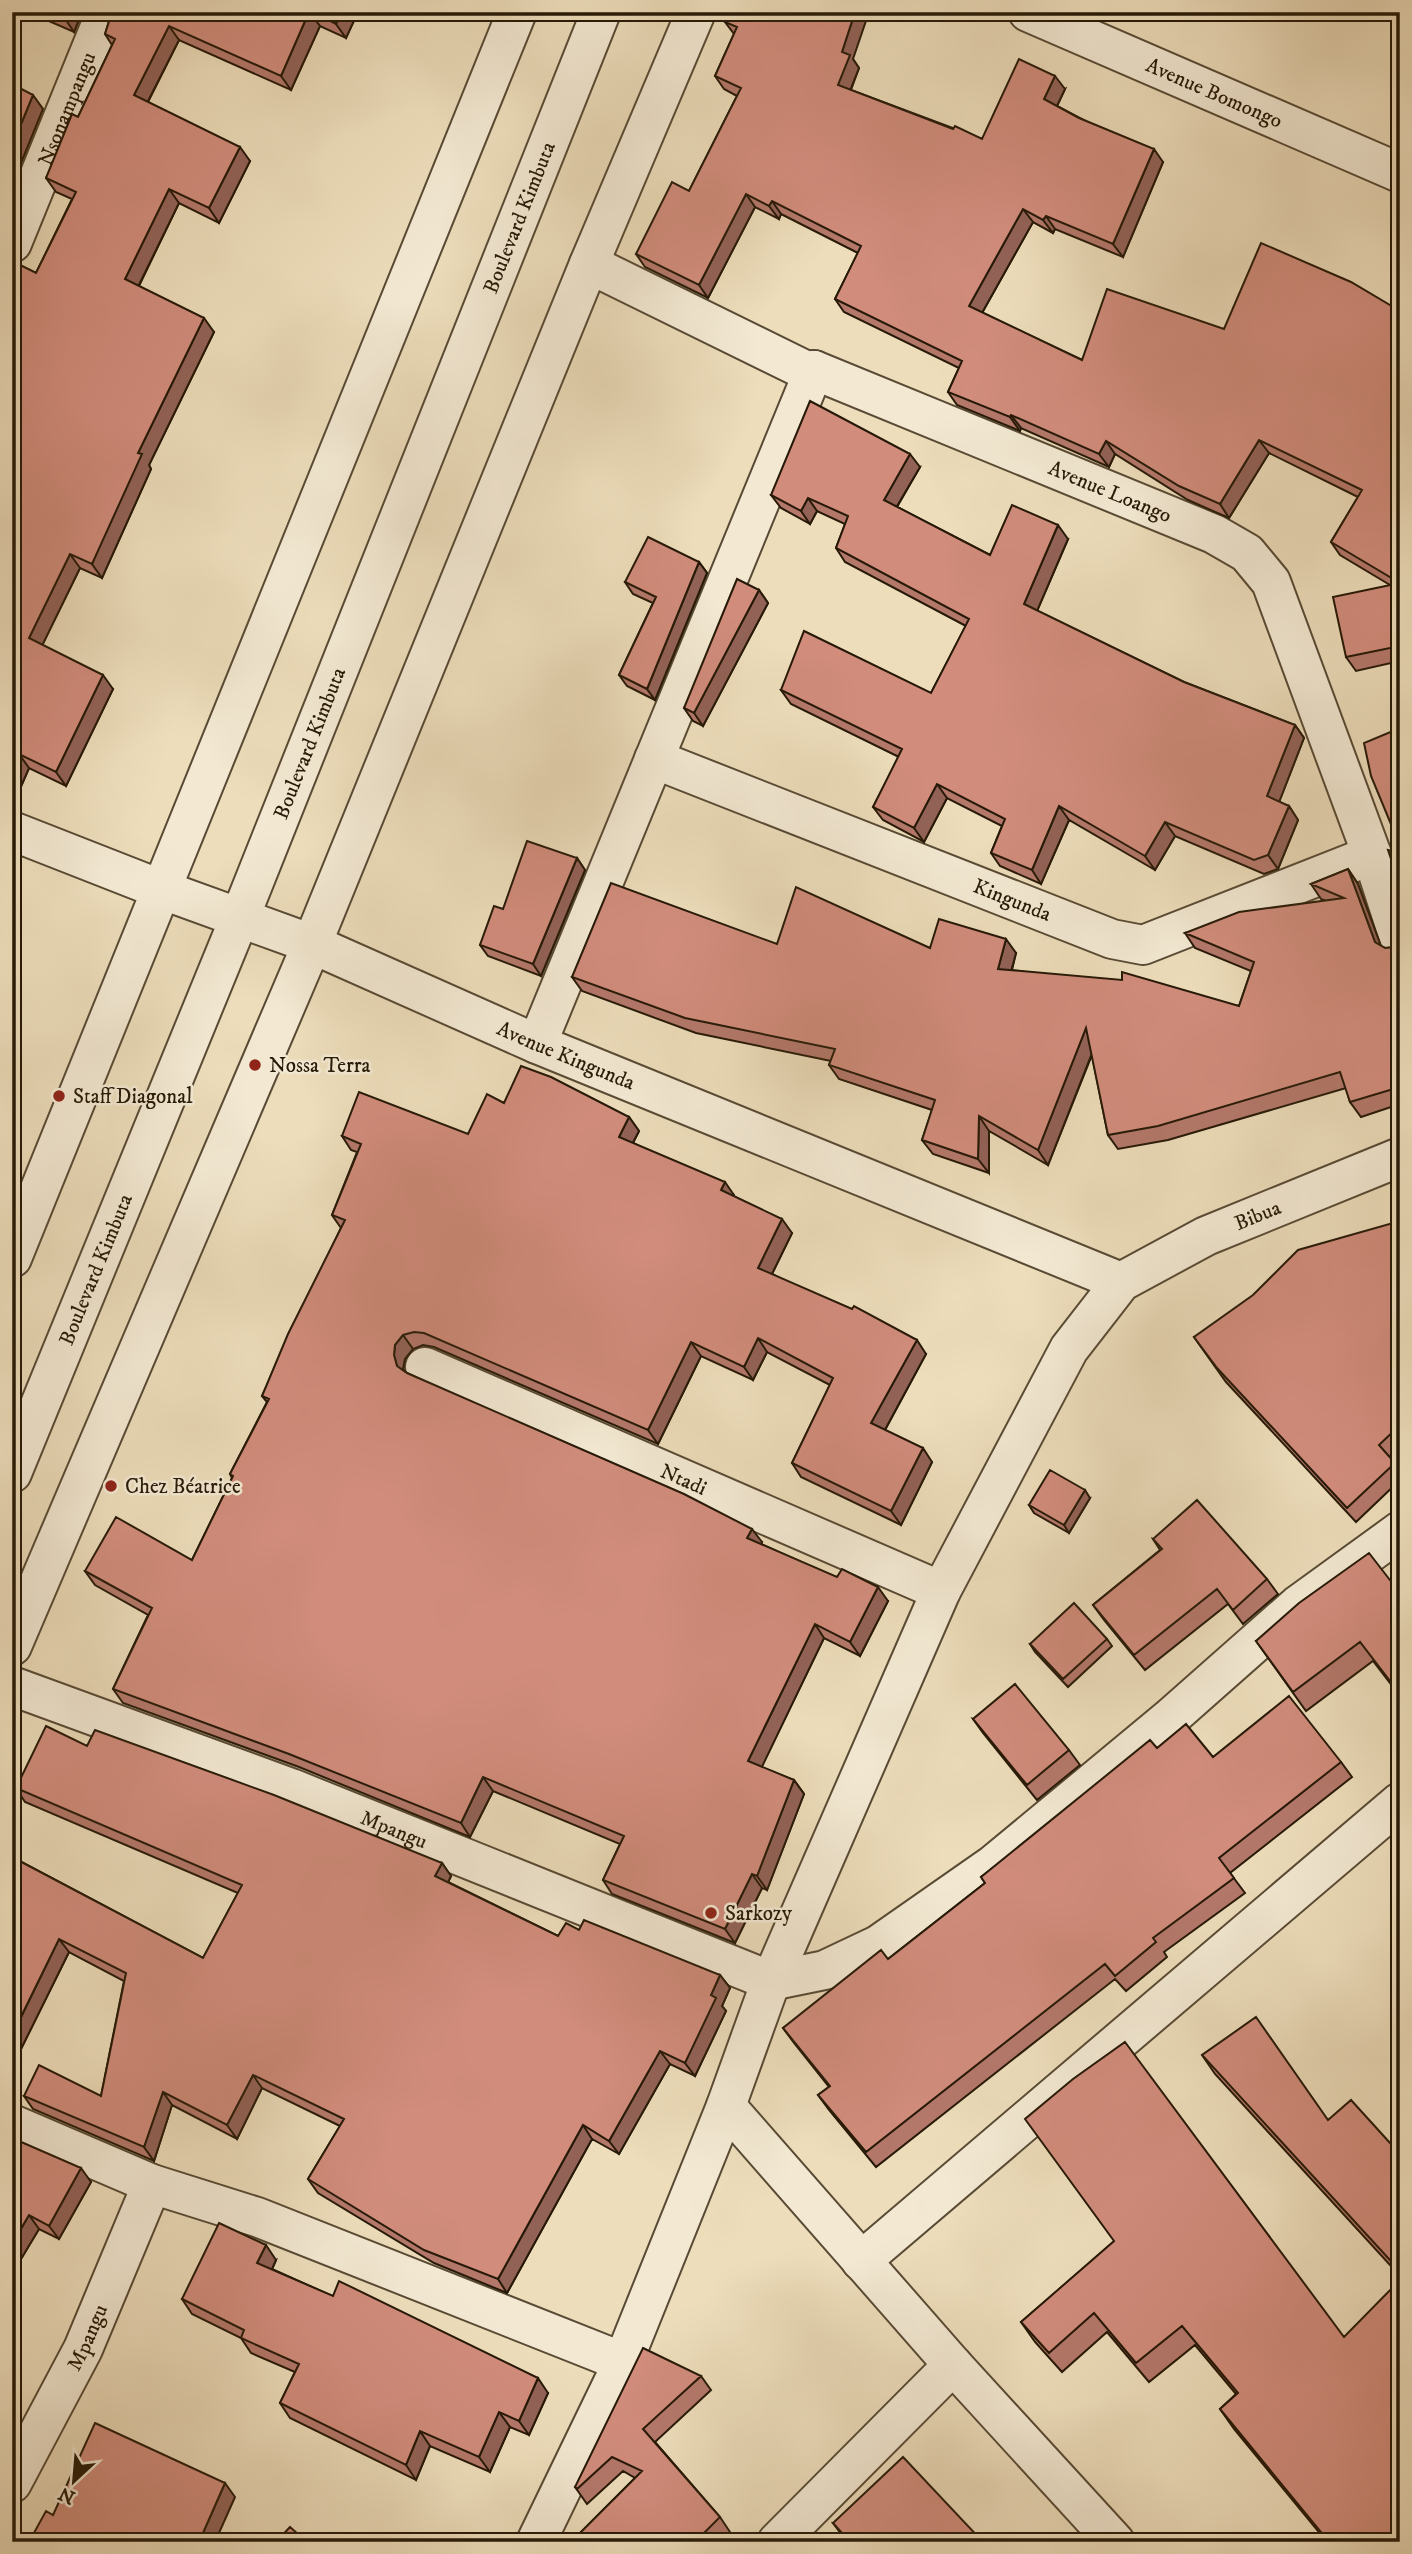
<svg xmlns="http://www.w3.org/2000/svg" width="1412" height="2554" font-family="'IM FELL DW Pica',serif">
<rect width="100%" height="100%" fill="#edddbb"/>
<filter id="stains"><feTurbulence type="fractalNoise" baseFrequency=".00286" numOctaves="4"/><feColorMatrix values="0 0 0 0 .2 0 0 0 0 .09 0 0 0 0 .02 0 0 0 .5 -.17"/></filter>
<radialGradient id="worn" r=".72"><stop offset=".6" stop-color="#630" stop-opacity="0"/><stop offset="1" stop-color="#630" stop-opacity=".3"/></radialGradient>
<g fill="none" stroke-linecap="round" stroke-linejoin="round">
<g stroke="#584a34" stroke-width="42">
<g id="minor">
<path id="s1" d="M1028,12L1400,173"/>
<path id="s2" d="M12,243L106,12"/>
<path id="s3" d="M589,264L807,371L814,370L1214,534L1247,553L1271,582L1372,855L1400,941"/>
<path id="s4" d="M654,759L1112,939L1143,945L1372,855"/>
<path id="s5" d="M12,831L160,889L312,944L537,1044L1121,1282"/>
<path d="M537,1044L814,370"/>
<path id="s6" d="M425,1367L941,1591"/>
<path d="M12,1646L312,944L589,264L696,12"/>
<path id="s7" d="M12,1686L291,1788L771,1981L825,1970L878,1945L994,1864L1169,1719L1298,1605L1400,1531"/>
<path d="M726,2106L953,2365L1115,2542"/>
<path d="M12,2124L152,2184L257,2217L623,2362"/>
<path d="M861,2261L1400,1802"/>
<path id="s8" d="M12,2483L83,2349L152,2184"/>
<path id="s9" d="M536,2542L623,2362L726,2106L771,1981L941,1591L1069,1349L1121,1282L1206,1236L1400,1157"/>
<path d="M777,2542L953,2365"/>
</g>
</g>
<g stroke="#584a34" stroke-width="42">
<g id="tertiary">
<path d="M12,1258L517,12"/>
<path id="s10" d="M12,1473L240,917L601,12"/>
</g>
</g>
<use href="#minor" stroke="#f3e9d3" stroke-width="38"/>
<use href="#tertiary" stroke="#f3e9d3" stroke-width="38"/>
</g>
<path fill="#b4786b" stroke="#261907" stroke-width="2" d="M28,12H82L74,32Z
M112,12H358L346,38L320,26L291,90L179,40L148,102L250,161L219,223L179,203L139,286L214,332L149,465L151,469L102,578L80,568L42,645L113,689L66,786L29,768L16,798L12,796V261L36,273L72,199L56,192L46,178L78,117L112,45L105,34Z
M725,22L853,59L859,68L851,90L982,139L1065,89L1057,106L1163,162L1123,257L1055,229L1053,233L1033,222L982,313L1082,360L1224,329L1400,311V661L1356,671L1346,657L1390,585L1340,555L1331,542L1358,497L1269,453L1229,518L1188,500L1115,454L1109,467L1021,428L1020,431L957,405L948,392L959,368L844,312L835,299L858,253L781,214L779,219L755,207L708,298L645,267L636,254L689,191L737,96L724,89L715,76L734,34Z
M920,467L897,507L990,555L1068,539L1037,611L1184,682L1295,725L1304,738L1279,802L1289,806L1298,820L1278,869L1264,874L1175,836L1155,870L1069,820L1041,884L1000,866L991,853L1002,826L947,798L924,842L883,820L873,807L899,757L791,704L781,690L931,693L966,626L845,562L836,548L845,524L817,511L810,524L781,508L771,495Z
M699,562L707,573L655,700L627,686L619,675L653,603L633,594L625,582Z
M759,590L768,603L703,726L693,721L684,708Z
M577,858L585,870L541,976L488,956L480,945L503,909Z
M1348,869L1358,884L1381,946L1385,948L1396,947L1400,945V1104L1361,1117L1350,1102L1346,1088L1168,1140L1118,1149L1108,1135L1092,1055L1048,1165L989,1131V1173L933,1154L922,1140L932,1110L839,1079L829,1065L831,1061L696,1033L582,991L572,977L777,944L930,948L1016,953L1012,970L1239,1006L1251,971L1195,948L1185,933L1326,901L1321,899L1311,884Z
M504,1103L629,1117L639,1131L633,1143L734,1195V1196L792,1233L772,1274L926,1354L885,1430L932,1462L901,1525L801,1477L792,1463L830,1385L767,1352L753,1380L701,1356L658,1444L434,1347L423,1345L413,1349L405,1359L403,1369L407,1373L762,1542L761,1544L888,1601L860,1656L824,1638L761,1767L794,1780L804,1794L767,1890L762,1888L735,1943L612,1894L603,1880L620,1844L493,1791L470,1837L299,1767L123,1703L113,1689L148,1615L95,1585L85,1571L192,1560L232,1478L230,1474L267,1402L262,1396L341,1228L332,1215L357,1152L351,1150L342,1136L468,1134Z
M1400,1221V1447L1389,1457L1400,1470V1480L1356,1522L1226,1382L1194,1337Z
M1090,1498L1069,1533L1034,1513L1029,1505Z
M1153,1539L1267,1579L1278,1594L1243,1624L1228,1604L1145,1670L1104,1620L1093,1605L1160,1550Z
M1400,1593V1696L1373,1661L1306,1711L1256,1641Z
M1107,1639L1112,1646L1068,1687L1035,1652L1030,1644Z
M973,1719L1069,1750L1080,1765L1037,1800L983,1733Z
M87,1746L442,1863L451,1876L448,1882L558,1936L579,1930L720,1975L730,1988L722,2006L726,2011L695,2076L670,2064L619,2154L592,2139L507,2293L434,2263L318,2193L308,2179L340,2126L262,2088L237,2139L172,2105L154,2161L33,2109L24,2096H101L124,1981L69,1952L21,2049L12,2045V1857L203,1958L238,1893L25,1802L16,1788Z
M1157,1748L1213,1757L1341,1762L1352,1777L1230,1873L1245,1893L1164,1952L1167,1957L1126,1991L1115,1979L876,2167L829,2110L818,2095L829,2087L794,2043L783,2028L888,1959L985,1883L981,1877Z
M1202,2055L1328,2120L1400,2154V2276L1215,2074Z
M12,2138L91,2182L59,2239L39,2229L12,2274Z
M1114,2242L1400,2542H1327L1234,2429L1220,2409L1236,2394L1195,2345L1149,2382L1107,2332L1062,2372L1035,2342L1021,2322Z
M276,2260L272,2269L548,2393L529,2435L510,2427L490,2472L430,2446L416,2480L290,2418L280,2403L295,2372L251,2353L241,2338L192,2314L182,2299Z
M701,2376L711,2390L655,2442L720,2517L730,2532L720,2542H571L635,2478L623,2471L587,2504L575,2487Z
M833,2523L983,2542H847Z"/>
<path fill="#926257" stroke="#261907" stroke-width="2" d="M67,12H82L74,32L64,17Z
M309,12L320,26L291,90L281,76Z
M341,12H358L346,38L336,24Z
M855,12H869L853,59L859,68L847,98L838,85L842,52Z
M169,26L179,40L144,109L134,95Z
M1055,76L1065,89L1054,112L1044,99Z
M33,95L43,109L17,173L12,166V146Z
M240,147L250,161L219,223L209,208Z
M1154,149L1163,162L1123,257L1113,244Z
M169,189L179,203L135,293L125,279Z
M746,194L755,207L708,298L699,285Z
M772,201L781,214L779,219L769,206Z
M1023,209L1033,222L978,320L969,306Z
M1046,216L1055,229L1053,233L1043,220Z
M204,318L214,332L149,465L151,469L102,578L92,564L138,453Z
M1011,415L1021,428L1020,431L1010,417Z
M1259,440L1269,453L1229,518L1220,504Z
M1106,441L1115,454L1109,467L1099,454Z
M910,454L920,467L893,513L884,500Z
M808,498L817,511L810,524L801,511Z
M1058,525L1068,539L1034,618L1024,604Z
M70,554L80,568L39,652L29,638Z
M699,562L707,573L655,700L647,689Z
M759,590L768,603L703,726L694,713Z
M103,675L113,689L66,786L56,772Z
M1295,725L1304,738L1276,810L1267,796Z
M19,754L29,768L16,798L12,793V769Z
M937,784L947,798L924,842L914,828Z
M1059,806L1069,820L1041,884L1032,870Z
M1289,806L1298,820L1278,869L1268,855Z
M1165,822L1175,836L1155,870L1145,856Z
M577,858L585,870L541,976L533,964Z
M1348,869L1358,884L1385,957L1375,942Z
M12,905L18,913L12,925Z
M1006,939L1016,953L1008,983L998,969Z
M1086,1028L1096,1043L1048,1165L1038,1150Z
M979,1116L989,1131V1173L978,1159Z
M629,1117L639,1131L629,1150L619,1137Z
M725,1182L734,1195L730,1204L721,1190Z
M782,1219L792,1233L768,1282L758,1268Z
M403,1335L413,1349L405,1359L403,1369L407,1379L397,1366L394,1355L395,1345Z
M758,1338L767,1352L753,1380L744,1367Z
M917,1340L926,1354L881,1437L871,1423Z
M691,1342L701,1356L658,1444L648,1430Z
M923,1448L932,1462L901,1525L891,1511Z
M1085,1490L1090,1498L1069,1533L1064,1525Z
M752,1529L762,1542L757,1552L747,1538Z
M878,1587L888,1601L860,1656L850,1642Z
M815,1624L824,1638L758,1775L748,1761Z
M483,1777L493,1791L470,1837L461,1823Z
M794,1780L804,1794L767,1890L757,1876Z
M442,1863L451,1876L445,1889L435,1876Z
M752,1874L762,1888L735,1943L725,1929Z
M59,1939L69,1952L21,2049L12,2036Z
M720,1975L730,1988L722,2006L726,2011L695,2076L685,2063L711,1995Z
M660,2051L670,2064L619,2154L609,2141Z
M253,2075L262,2088L237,2139L227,2125Z
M163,2092L172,2105L154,2161L144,2147Z
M583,2125L592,2139L507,2293L498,2279Z
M81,2168L91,2182L59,2239L49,2226Z
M29,2215L39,2229L12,2274V2244Z
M266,2245L276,2260L268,2278L257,2263Z
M538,2378L548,2393L529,2435L519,2421Z
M499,2412L510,2427L490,2472L479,2457Z
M420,2431L430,2446L416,2480L406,2465Z
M225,2483L235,2497L215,2542H199Z"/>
<path fill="#d18c7c" stroke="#261907" stroke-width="2" d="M52,12H67L64,17Z
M112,12H309L281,76L169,26L134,95L240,147L209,208L169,189L125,279L204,318L138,453L142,454L92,564L70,554L29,638L103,675L56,772L19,754L12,769V261L36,273L76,192L46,178L72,114L78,117L115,39L105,34Z
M312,12H341L336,24Z
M730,12H855L842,52L850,55L838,85L953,129L955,126L982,139L1019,59L1055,76L1044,99L1079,118L1154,149L1113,244L1046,216L1043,220L1023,209L969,306L1082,360L1107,289L1224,329L1261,243L1351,282L1400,311V583L1331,542L1362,490L1259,440L1220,504L1179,486L1106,441L1099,454L1011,415L1010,417L948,392L962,361L835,299L861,246L772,201L769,206L746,194L699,285L636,254L672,182L689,191L741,88L715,76L737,27L725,22Z
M12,84L33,95L12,146Z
M810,401L910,454L884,500L990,555L1012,505L1058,525L1024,604L1184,682L1295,725L1267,796L1289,806L1268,855L1254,860L1165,822L1145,856L1059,806L1032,870L991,853L1005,819L937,784L914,828L873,807L902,749L781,690L804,631L931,693L969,619L836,548L848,516L808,498L801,511L771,495Z
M648,537L699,562L647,689L619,675L656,597L625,582Z
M737,579L759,590L694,713L684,708Z
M1400,583V646L1346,657L1333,597Z
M1400,728V846L1371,776L1364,743Z
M527,841L577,858L533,964L480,945L494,906L503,909Z
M1388,850L1400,853V886Z
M1348,869L1375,942L1385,948L1396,947L1400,945V1007L1398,1008L1400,1014V1087L1350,1102L1340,1072L1158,1126L1108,1135L1086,1028L1038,1150L979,1116L978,1159L922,1140L935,1100L829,1065L835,1049L685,1018L572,977L611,883L777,944L796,887L930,948L939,919L1006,939L998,969L1122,980V972L1239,1006L1254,962L1185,933L1239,912L1344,898L1311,884Z
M521,1066L551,1077L629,1117L619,1137L725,1182L721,1190L782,1219L758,1268L852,1309L854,1306L917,1340L871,1423L923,1448L891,1511L792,1463L833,1378L758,1338L744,1367L691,1342L648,1430L424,1333L414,1332L403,1335L395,1345L394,1355L397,1366L407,1373L684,1494L752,1529L747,1538L837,1577L842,1569L878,1587L850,1642L815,1624L748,1761L794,1780L757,1876L752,1874L725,1929L603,1880L624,1836L483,1777L461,1823L289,1754L113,1689L152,1608L85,1571L116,1517L192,1560L233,1476L230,1474L269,1399L262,1396L288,1334L345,1220L332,1215L361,1144L342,1136L359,1092L468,1134L487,1094L504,1103Z
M1400,1221V1425L1379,1445L1395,1463L1347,1508L1217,1368L1194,1337L1253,1295L1298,1250Z
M1050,1470L1085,1490L1064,1525L1029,1505Z
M1197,1500L1267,1579L1233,1610L1217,1589L1134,1655L1093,1605L1162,1549L1153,1539Z
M1369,1553L1400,1593V1694L1360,1642L1293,1692L1256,1641L1299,1603Z
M1074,1603L1107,1639L1063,1679L1030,1644Z
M1015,1684L1069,1750L1027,1785L973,1719Z
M1289,1696L1341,1762L1219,1858L1234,1878L1153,1938L1156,1942L1115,1976L1105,1964L866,2152L818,2095L830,2086L783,2028L881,1950L888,1959L985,1883L981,1877L1150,1740L1157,1748L1186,1724L1213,1757Z
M46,1726L87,1746L95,1730L274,1795L442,1863L435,1876L558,1936L566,1923L579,1930L584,1920L720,1975L711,1995L716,1998L685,2063L660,2051L609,2141L583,2125L498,2279L424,2250L308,2179L344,2119L253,2075L227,2125L163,2092L144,2147L24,2096L39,2065L101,2096L126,1973L59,1939L12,2035V1857L203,1958L242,1885L16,1788Z
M1256,2017L1328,2120L1351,2100L1400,2154V2271L1202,2055Z
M1125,2042L1344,2337L1400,2280V2542H1379L1378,2540L1376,2542H1329L1220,2409L1238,2393L1182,2326L1136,2363L1094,2313L1049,2353L1021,2322L1114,2241L1025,2119L1073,2079Z
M12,2138L81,2168L49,2226L29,2215L12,2244Z
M219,2223L266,2245L257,2263L333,2296L339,2281L538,2378L519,2421L499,2412L479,2457L420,2431L406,2465L280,2403L299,2364L241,2338L244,2330L182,2299Z
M643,2348L701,2376L643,2429L720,2517L695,2542H571L642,2471L612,2457L577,2489L575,2487Z
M95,2423L225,2483L199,2542H29L46,2511L53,2515Z
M903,2457L983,2542H850L833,2523Z
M290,2527L307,2542H276Z
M991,2536L996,2542H984Z"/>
<g fill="#8f2418" stroke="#f3e9d3" stroke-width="2.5">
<circle cx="255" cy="1065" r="7"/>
<circle cx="59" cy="1096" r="7"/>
<circle cx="111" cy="1486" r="7"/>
<circle cx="711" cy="1913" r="7"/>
</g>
<g text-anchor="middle" stroke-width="5" stroke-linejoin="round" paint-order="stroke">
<g font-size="21" fill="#261907" stroke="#f3e9d3">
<text dy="7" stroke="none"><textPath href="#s1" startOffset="203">Avenue Bomongo</textPath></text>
<text dy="7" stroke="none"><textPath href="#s2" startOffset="145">Nsonampangu</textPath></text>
<text dy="7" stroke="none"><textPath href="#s10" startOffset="1354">Boulevard Kimbuta</textPath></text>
<text dy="7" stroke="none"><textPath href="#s3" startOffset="570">Avenue Loango</textPath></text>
<text dy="7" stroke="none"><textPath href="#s10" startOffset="788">Boulevard Kimbuta</textPath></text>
<text dy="7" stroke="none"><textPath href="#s4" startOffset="385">Kingunda</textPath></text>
<text dy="7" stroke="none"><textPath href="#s5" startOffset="598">Avenue Kingunda</textPath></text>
<text dy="7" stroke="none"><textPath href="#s9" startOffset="1545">Bibua</textPath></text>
<text dy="7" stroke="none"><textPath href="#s10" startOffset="220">Boulevard Kimbuta</textPath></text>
<text dy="7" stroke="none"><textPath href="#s6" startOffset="282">Ntadi</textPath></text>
<text dy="7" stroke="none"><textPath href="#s7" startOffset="408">Mpangu</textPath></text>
<text dy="7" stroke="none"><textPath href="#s8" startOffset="164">Mpangu</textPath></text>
</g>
<g font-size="21" fill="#261907" stroke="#f3e9d3" text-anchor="start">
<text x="269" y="1072">Nossa Terra</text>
<text x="73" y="1103">Staff Diagonal</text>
<text x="125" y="1493">Chez Béatrice</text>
<text x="725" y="1920">Sarkozy</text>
</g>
</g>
<rect width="1412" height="2554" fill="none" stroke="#edddbb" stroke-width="42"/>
<rect x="14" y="14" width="1384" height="2526" fill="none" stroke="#261907" stroke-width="3.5"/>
<rect x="21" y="21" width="1370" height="2512" fill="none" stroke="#261907" stroke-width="2"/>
<g transform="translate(74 2481) rotate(206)" stroke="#f3e9d3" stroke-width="5" paint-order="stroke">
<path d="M0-5L12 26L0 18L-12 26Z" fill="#261907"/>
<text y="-10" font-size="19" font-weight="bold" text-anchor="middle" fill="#261907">N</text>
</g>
<rect width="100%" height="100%" filter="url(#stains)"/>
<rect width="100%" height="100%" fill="url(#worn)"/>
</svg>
